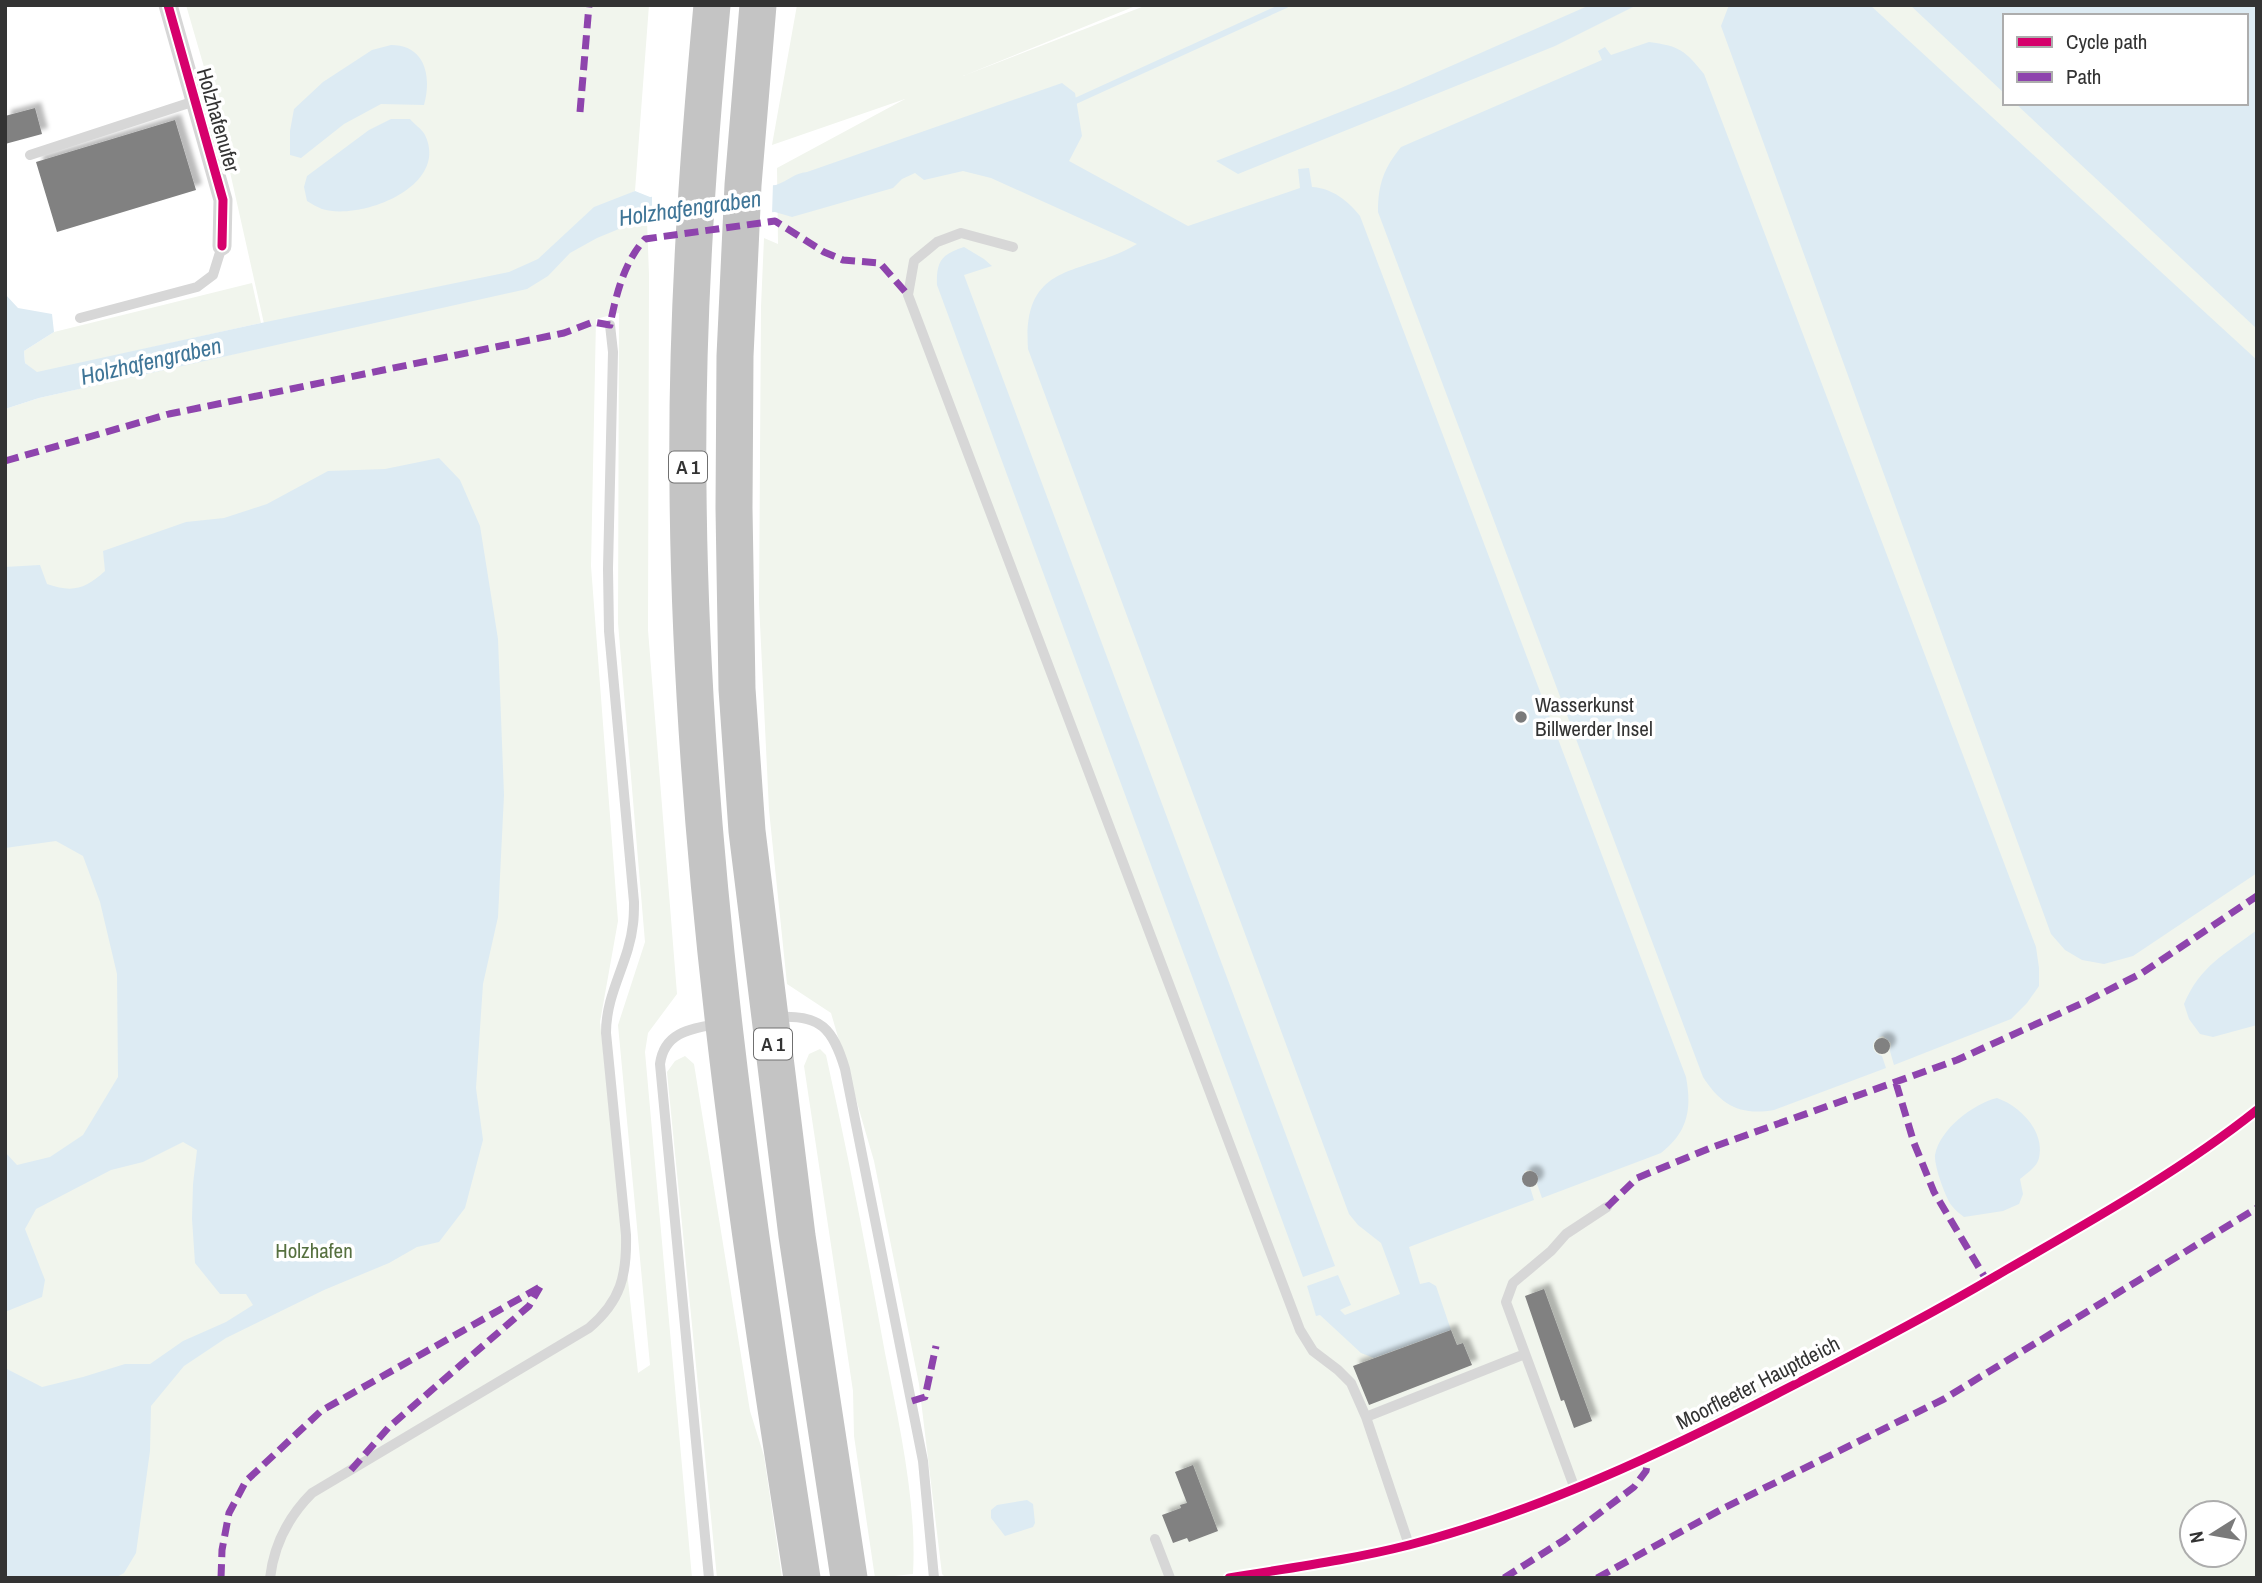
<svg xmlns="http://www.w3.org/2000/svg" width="2262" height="1583" font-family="'Archivo Narrow',sans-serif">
<defs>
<filter id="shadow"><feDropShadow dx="6" dy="-6" stdDeviation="2" flood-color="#0004"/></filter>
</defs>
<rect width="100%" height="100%" fill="#fff"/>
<path fill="#f1f5ed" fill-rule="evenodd" d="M186,5H649L635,191L629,194L620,228L647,220L649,275L648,630L677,994L648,1033L645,1052L692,1578H5V409L39,398L269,346L215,105ZM619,313L618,623L645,942L618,1025L650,1365L638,1373L600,1022L618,921L591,566L596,319Z
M797,5H1138L963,76L1147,5H2257V1578H946L942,1574L919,1384L874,1161L831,1013L787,984L769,810L759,603L761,307L764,238L778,244L777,168L905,99L772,145ZM2005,16H2246V103H2005ZM2192,1513H2234V1555H2192Z
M252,283L261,323L37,373L25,363L24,351L54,332Z
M820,1049L826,1055C848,1154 867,1253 885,1353C899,1424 917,1502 913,1574L875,1578L854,1436L853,1391L804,1066L809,1054Z
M685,1056L694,1064L750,1411L764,1456L782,1578H717L667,1072L675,1061Z"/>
<path fill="#ddebf3" d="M1590,5H1637L1555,46L1238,174L1216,161L1401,88Z
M1729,5H1870L2257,360V873L2133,956L2104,964L2082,960L2065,950L2051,934L1721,26Z
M1910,5H2257V329L2015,103H2246V16H2005V94Z
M1649,42C1679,46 1685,50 1704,74L2036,947L2039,968V986L2027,1003L2011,1019L1894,1065L1890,1051L1891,1043L1883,1036C1871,1039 1869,1052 1882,1056L1886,1068L1774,1110C1740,1116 1721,1105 1703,1077L1378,212C1378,184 1384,168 1401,147L1602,60L1598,51L1605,47L1611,55Z
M391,45C425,45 432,76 424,105L381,104L344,124L301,158L290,155V131L294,109L323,82L372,50Z
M1062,83L1075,93L1082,136L1069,161L1188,226L1300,188L1298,169L1309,168L1312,187C1332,188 1348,201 1360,216L1686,1077C1692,1109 1688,1132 1661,1153L1542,1198L1537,1184L1538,1176L1531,1170L1525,1171L1522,1181L1530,1187L1534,1200L1409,1247L1420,1284L1429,1282L1436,1286L1451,1330L1374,1358L1361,1353L1320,1315L1316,1316L1307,1286L1338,1275L1351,1305L1340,1310L1345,1315L1400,1294L1381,1243L1358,1225L1349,1214L1028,349C1022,259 1082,277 1137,244L991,178L963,171L924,180L915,173L902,179L893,188L792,217L775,212L647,220L631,224L597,238L570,253L548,276L527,289L39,398L5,409V294L18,308L52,314L54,332L24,351L25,363L37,372L261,323L509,272L538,259L594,207L635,191L650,197L776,185C788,181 794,173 807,172Z
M391,119H410C414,124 422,129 425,135C450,187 360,221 322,209C317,207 312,204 307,201L304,187L307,176L369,130Z
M964,247L984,259L992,266L964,275L1335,1266L1303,1277L937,285C936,261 942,254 964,247Z
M439,458L460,480L480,526L498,639L504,795L498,917L483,984L476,1088L483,1140L465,1208L439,1242L417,1247L389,1263L324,1290L226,1338L184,1366L151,1406L150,1451L136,1553L124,1573L115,1578H5V1368L42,1387L83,1377L125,1364H150L183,1341L226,1322L253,1305L246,1294H220L195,1263L192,1219L193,1184L197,1150L183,1142L143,1162L111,1170L36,1209L25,1229L45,1280L42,1297L5,1312V1152L17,1165L50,1157L83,1135L118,1077L117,974L100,902L83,856L56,841L5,848V567L40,565L47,584C73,593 85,589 105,571L103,551L186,522L224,518L267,504L328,471L385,469Z
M2257,930V1025L2213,1037L2200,1034L2189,1019L2184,1004C2200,966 2225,954 2257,930Z
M1997,1098C2020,1106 2045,1131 2039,1158C2037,1167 2027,1173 2020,1179L2023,1194L2019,1204L2003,1211L1964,1217C1960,1214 1955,1210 1952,1206C1945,1197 1934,1165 1935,1155C1940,1129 1973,1104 1997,1098Z
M1027,1500L1033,1504L1035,1523L1033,1527L1005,1536L991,1518V1510L997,1505Z"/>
<path fill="#fff" d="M773,182L772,215L652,224V195Z"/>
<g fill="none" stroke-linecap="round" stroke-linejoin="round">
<path stroke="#ddebf3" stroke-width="6" d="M1071,103L1286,5"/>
</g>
<path fill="#818181" filter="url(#shadow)" d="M35,108L42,134L5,144V116Z
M175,120L196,190L57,232L36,162Z
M1874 1046a8 8 0 1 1 16 0a8 8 0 1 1-16 0Z
M1522 1179a8 8 0 1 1 16 0a8 8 0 1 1-16 0Z
M1544,1289L1592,1421L1574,1428L1564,1400L1561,1401L1525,1296Z
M1451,1330L1457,1345L1463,1343L1472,1365L1369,1405L1353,1366Z
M1193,1465L1218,1531L1189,1542L1187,1538L1173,1543L1162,1515L1181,1508L1180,1505L1187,1503L1175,1472Z"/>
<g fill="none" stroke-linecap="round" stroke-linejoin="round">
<path stroke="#d7d7d7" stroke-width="10" d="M30,155L195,101
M1013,247L961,233L937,242L914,261L908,295L1300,1330L1313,1351L1338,1370L1351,1383L1366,1417L1409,1545
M80,318L197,287L213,275L222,246
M777,1017C821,1014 833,1029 845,1069L923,1461L934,1578
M1366,1417L1525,1354
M1575,1489L1506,1302L1513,1283L1551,1251L1566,1234L1607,1207
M1155,1539L1170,1578
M270,1578C274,1544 288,1517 312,1493L589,1328C621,1301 627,1275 626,1235L606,1033C606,992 629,963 633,924C634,917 634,909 634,902L609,631L608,569L613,352L610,325
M709,1578L660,1064C664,1033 689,1029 716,1024
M1229,1578C1289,1568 1350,1560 1409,1545C1540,1511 1664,1452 1784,1390C1859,1352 1934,1313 2006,1270C2089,1222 2182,1170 2257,1110"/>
<path stroke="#d7d7d7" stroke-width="19" d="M168,5L223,200L222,246"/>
<path stroke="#c4c4c4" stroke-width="37" d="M712,5C697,166 686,327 688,489C691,855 746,1217 802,1578
M758,5L743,185L735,356L734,508L737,689L747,831L797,1236L849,1578"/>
<path stroke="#8e44ad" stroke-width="7" stroke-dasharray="14 7" stroke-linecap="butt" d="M580,112L589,5
M5,461L169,414L564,333L593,322L610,325C616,295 624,262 645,239L775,221L824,252L843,260L880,263L908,295
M1896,1083L1914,1143L1934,1192L1987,1281
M1607,1207L1637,1178L1713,1147L1957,1060L2087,1001L2142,973L2257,896
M912,1401L925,1397L936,1346
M351,1470L389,1427L529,1306L540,1287
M221,1578L222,1550L229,1513L246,1481L321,1411L540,1287
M1504,1578L1564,1540L1634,1487L1646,1471L1649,1456
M1597,1578L1722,1509L1944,1399L2257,1208"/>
<g stroke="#fff" stroke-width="13">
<path id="cycleway" d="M168,5L223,200L222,246
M1229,1578C1289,1568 1350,1560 1409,1545C1540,1511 1664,1452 1784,1390C1859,1352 1934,1313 2006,1270C2089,1222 2182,1170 2257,1110"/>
</g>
<use href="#cycleway" stroke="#d6006c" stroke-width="9"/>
</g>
<circle fill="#7a7a7a" stroke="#fff" stroke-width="2.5" cx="1521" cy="717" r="7"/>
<g text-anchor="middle" stroke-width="7" stroke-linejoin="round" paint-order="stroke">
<g fill="#fff" stroke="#707070" stroke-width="2">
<rect x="669" y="451.5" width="38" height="31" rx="5"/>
<rect x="754" y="1028.5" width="38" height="31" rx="5"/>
</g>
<g font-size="19" font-weight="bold" fill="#333">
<text x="688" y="474">A 1</text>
<text x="773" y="1051">A 1</text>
</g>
<g font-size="21" fill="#333" stroke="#fff">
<text transform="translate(218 120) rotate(74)" y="7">Holzhafenufer</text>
<text transform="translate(1758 1383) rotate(-27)" y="7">Moorfleeter Hauptdeich</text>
</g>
<g font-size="21" fill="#333" stroke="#fff" text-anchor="start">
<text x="1535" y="712">Wasserkunst<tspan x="1535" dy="24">Billwerder Insel</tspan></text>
</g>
<g font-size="21" fill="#56703f" stroke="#fff">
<text x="314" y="1258">Holzhafen</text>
</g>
<g font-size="23" font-style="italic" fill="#3f7597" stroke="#fff">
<text transform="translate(690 208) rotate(-8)" y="8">Holzhafengraben</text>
<text transform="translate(151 361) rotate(-13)" y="8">Holzhafengraben</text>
</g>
</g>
<rect width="2262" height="1583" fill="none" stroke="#333333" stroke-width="14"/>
<rect x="2003" y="14" width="245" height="91" fill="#ffffff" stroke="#adadad" stroke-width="2"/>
<rect x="2017" y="37" width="35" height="10" fill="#d6006c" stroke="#adadad" stroke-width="2"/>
<text x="2066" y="49" font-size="21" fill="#333333">Cycle path</text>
<rect x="2017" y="72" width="35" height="10" fill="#8e44ad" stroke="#adadad" stroke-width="2"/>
<text x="2066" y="84" font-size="21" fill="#333333">Path</text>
<g transform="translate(2213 1534) rotate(259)"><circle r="33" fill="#ffffff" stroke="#adadad" stroke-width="2"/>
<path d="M0-5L12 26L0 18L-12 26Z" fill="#7a7a7a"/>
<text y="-10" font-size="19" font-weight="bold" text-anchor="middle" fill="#333333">N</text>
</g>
</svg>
